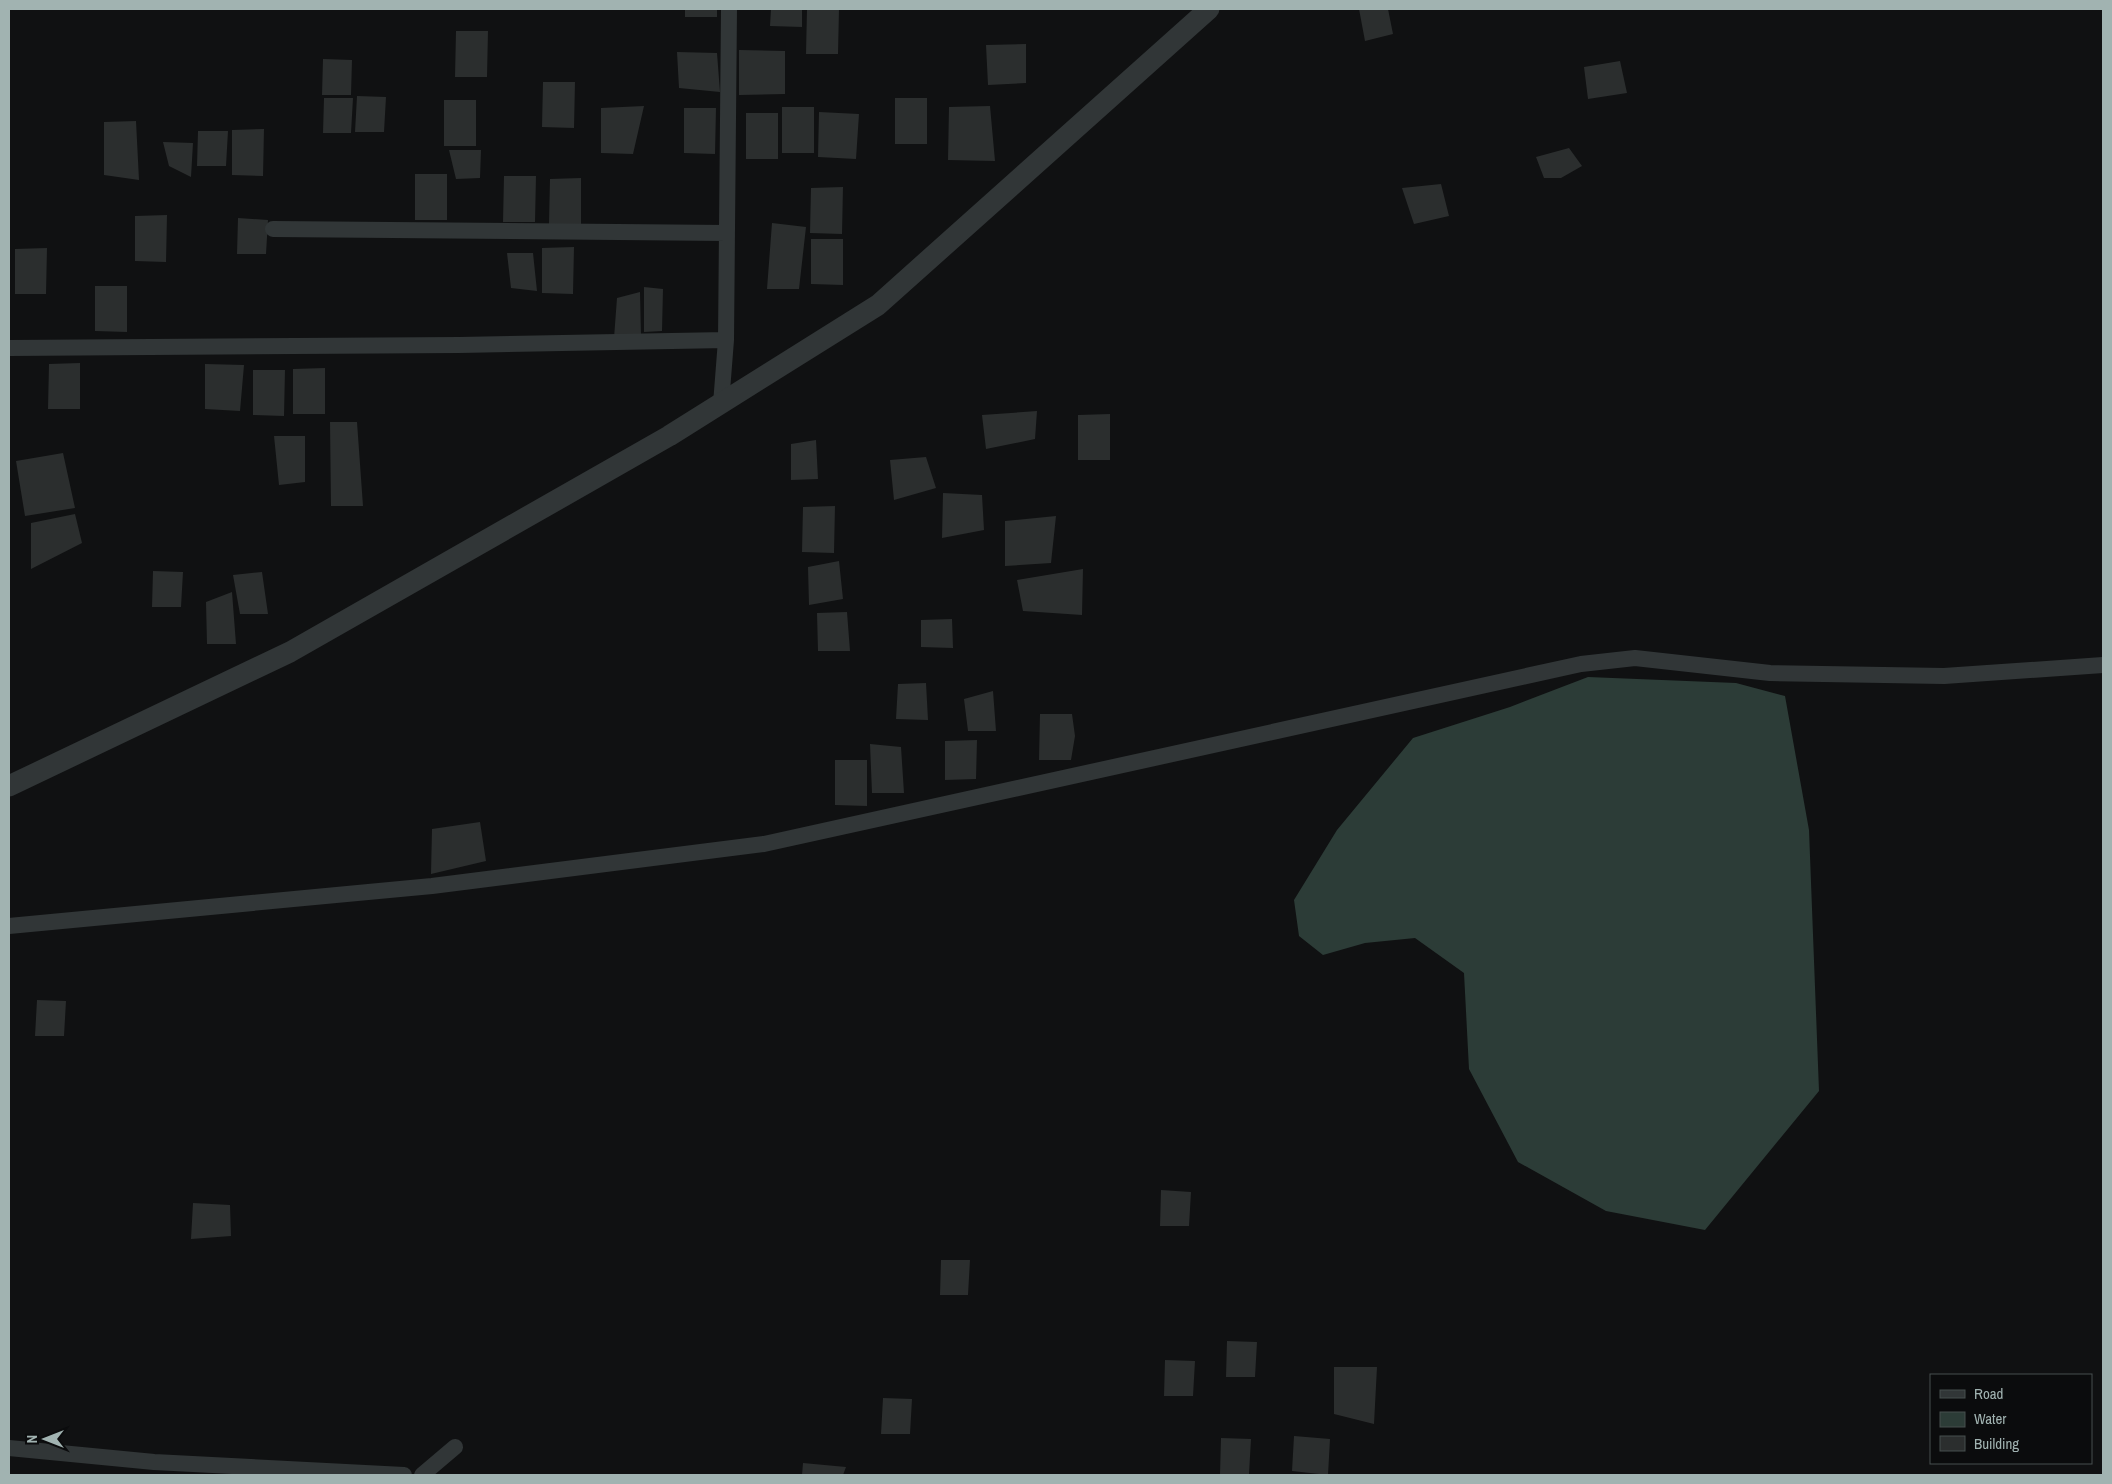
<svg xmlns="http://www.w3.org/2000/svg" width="2112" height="1484" font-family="'Archivo Narrow',sans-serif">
<rect width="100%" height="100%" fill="#101112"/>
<path fill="#2c3c37" d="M1588,677L1736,683L1785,696L1809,830L1819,1091L1705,1230L1606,1211L1518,1162L1469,1069L1464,973L1415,938L1365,943L1323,955L1299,936L1294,900L1337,830L1413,738L1510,707Z"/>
<path fill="#2b2e2e" d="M685,9H717V17H685Z
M771,9H802V27L770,26Z
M807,9H839L838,54H806Z
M1359,9H1388L1393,34L1365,41Z
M456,31H488L487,77H455Z
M1026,44V83L988,85L986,45Z
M739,50L785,51V94L739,95Z
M677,52L717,53L720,92L679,88Z
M323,59L352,60L351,95H322Z
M1620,61L1627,93L1588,99L1584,67Z
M543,82H575L574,128L542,127Z
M357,96L386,97L384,132H355Z
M324,98H353L351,133H323Z
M895,98H927V144H895Z
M444,100H476V146H444Z
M644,106L633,154L601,153V108Z
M990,106L995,161L948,160L949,107Z
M782,107H814V153H782Z
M684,108H716L715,154L684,153Z
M819,112L859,114L856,159L818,157Z
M746,113H778V159H746Z
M136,121L139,180L104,175V122Z
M264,129L263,176L232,175V130Z
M198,131H228L226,166H197Z
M163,142L193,143L191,177L169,166Z
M1569,148L1582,166L1561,178H1544L1536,157Z
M449,150H481L480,178L456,179Z
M415,174H447V220H415Z
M504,176H536L535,222H503Z
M581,178V225L549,224L550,179Z
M1441,184L1449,216L1414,224L1402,188Z
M843,187L842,234L810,233L811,188Z
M167,215L166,262L135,261V216Z
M238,218L268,220L266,254H237Z
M772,223L806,227L799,289H767Z
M811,239H843V285L811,284Z
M574,247L573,294L542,293V248Z
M47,248L46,294H15V249Z
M507,253H533L537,291L511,288Z
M95,286H127V332L95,331Z
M644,287L663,289L662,331L644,332Z
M640,292L641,336L614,338L617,298Z
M80,363V409H48L49,364Z
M205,364L244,365L240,411L205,409Z
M325,368V414H293V369Z
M253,370H285L284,416L253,415Z
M1037,411L1035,439L986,449L982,415Z
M1110,414V460H1078V415Z
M330,422H357L363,506H331Z
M274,436H305V482L279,485Z
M816,440L818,479L791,480V444Z
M63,453L75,508L25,516L16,461Z
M926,457L936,488L894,500L890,460Z
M943,493L982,495L984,530L942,538Z
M835,506L834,553L802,552L803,507Z
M75,514L82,543L31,569V523Z
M1056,516L1051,563L1005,566V521Z
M839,561L843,599L809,605L808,567Z
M1083,569L1082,615L1023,611L1017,580Z
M153,571L183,572L181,607H152Z
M262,572L268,614H240L233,575Z
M232,592L236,644H207L206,602Z
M847,612L850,651H818L817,613Z
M952,619L953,648L921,647V620Z
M926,683L928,720L896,719L898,684Z
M993,691L996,731H968L964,699Z
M1040,714H1072L1075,736L1071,760H1039Z
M977,740L976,779L945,780V741Z
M870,744L901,747L904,793H872Z
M835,760H867V806L835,805Z
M480,822L486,861L431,874L432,829Z
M37,1000L66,1001L64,1036H35Z
M1161,1190L1191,1192L1189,1226H1160Z
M193,1203L230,1205L231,1236L191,1239Z
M941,1260H970L968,1295H940Z
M1227,1341L1257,1342L1255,1377H1226Z
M1165,1360L1195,1361L1193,1396H1164Z
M1334,1367H1377L1374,1424L1334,1414Z
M883,1398L912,1399L910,1434H881Z
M1294,1436L1330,1439L1328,1475L1292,1471Z
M1221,1438L1251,1439L1249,1474H1220Z
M803,1463L846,1467L843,1475H802Z"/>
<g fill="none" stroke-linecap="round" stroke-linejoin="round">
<path stroke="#313637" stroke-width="16" d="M273,229L727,233
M9,348L459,345L726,340
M721,404L726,340L729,9
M9,926L432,886L764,844L1581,664L1635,658L1770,673L1944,676L2103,665
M9,1448L154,1462L404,1475
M422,1475L455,1447"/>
<path stroke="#313637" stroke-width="21" d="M9,786L290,652L669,436L878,305L1209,9"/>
</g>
<rect width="2112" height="1484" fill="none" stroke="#a1b3b1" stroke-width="20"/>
<rect x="1930" y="1374" width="162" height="90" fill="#0b0c0d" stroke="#474f4f"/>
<rect x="1940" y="1390" width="25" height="8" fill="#313637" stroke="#474f4f"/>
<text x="1974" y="1399" font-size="15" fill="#a1b3b1">Road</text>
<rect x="1940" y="1412" width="25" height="15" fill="#2c3c37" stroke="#474f4f"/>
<text x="1974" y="1424" font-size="15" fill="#a1b3b1">Water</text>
<rect x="1940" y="1436" width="25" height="15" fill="#2b2e2e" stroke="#474f4f"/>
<text x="1974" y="1449" font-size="15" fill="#a1b3b1">Building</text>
<g transform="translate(45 1439) rotate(270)" stroke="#0b0c0d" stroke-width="4" paint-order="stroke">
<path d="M0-4L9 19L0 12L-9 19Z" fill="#a1b3b1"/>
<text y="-8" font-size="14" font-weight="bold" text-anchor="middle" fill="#a1b3b1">N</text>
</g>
</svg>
